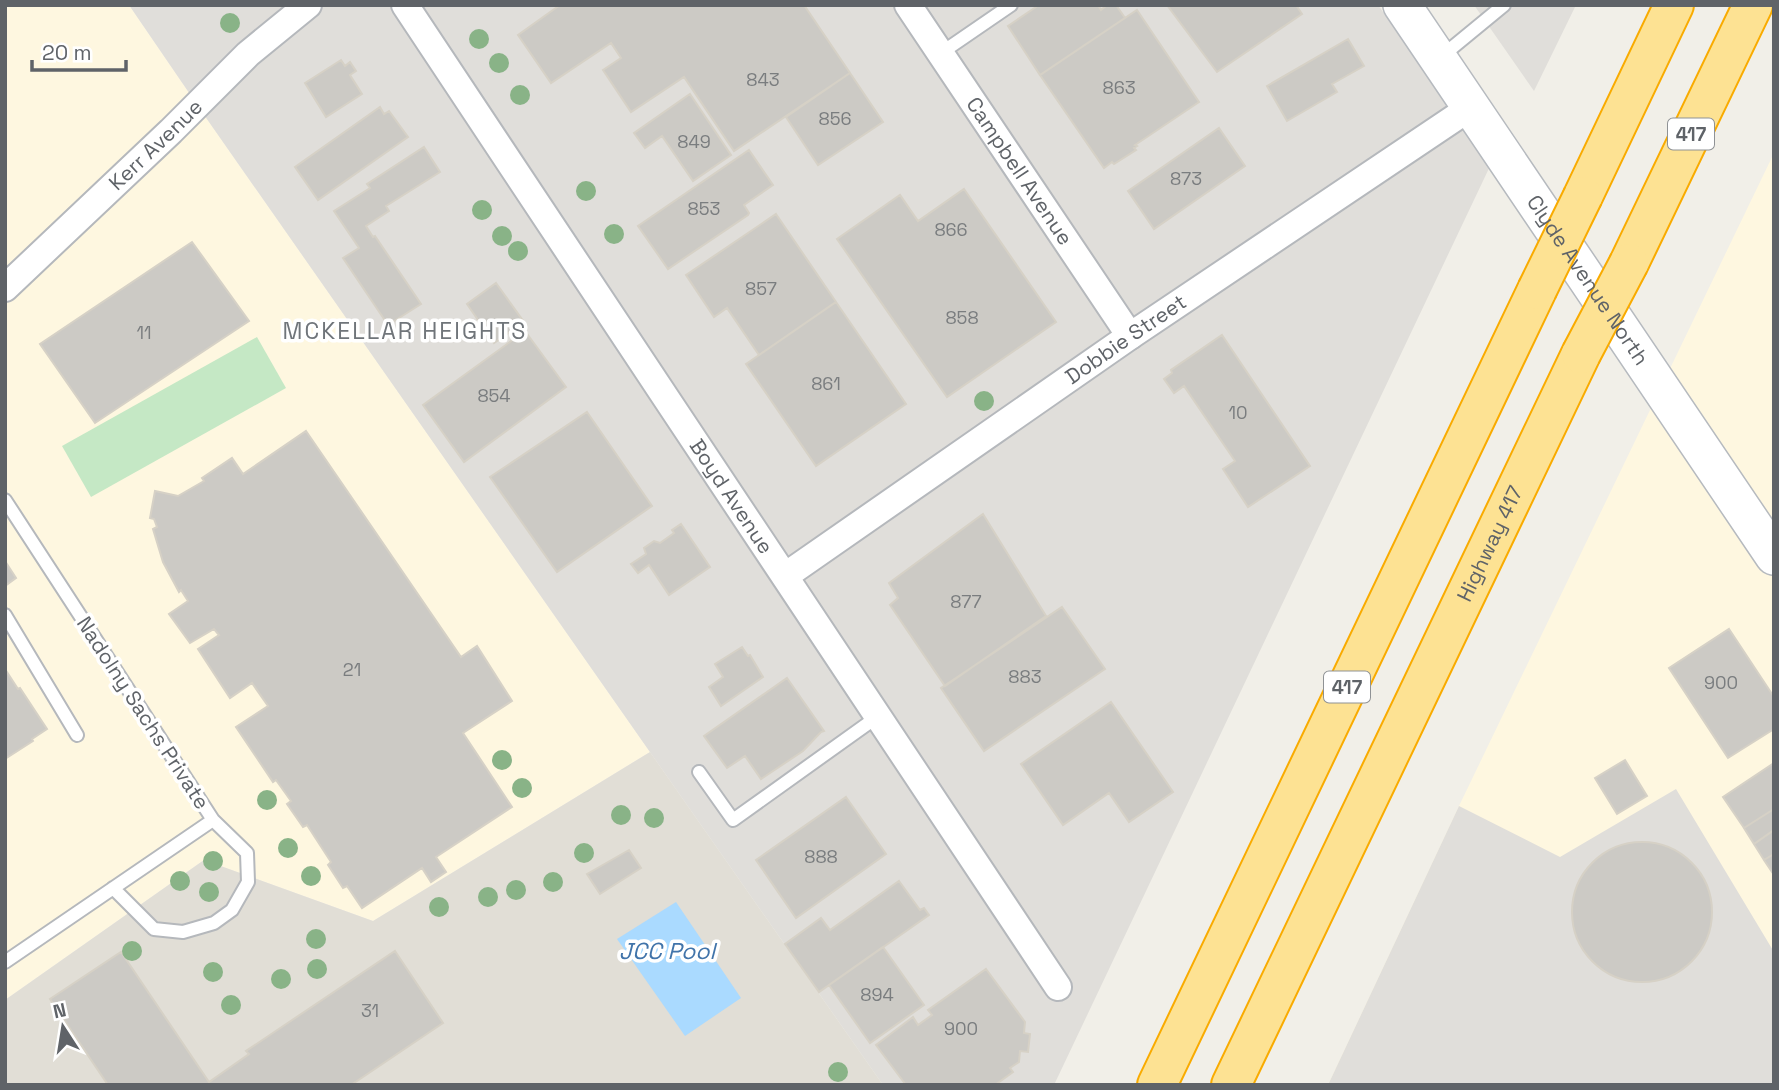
<svg xmlns="http://www.w3.org/2000/svg" width="1779" height="1090" font-family="'Space Grotesk',sans-serif">
<rect width="100%" height="100%" fill="#f1efe8"/>
<path fill="#fef7e0" d="M5,5H129L209,122L650,752L373,921L204,860L5,1000Z
M1774,153V1085H1328L1459,806Z"/>
<path fill="#e0deda" d="M129,5H1378L1492,162L1054,1085H883L209,122Z
M1474,5H1576L1534,91Z
M1676,789L1774,952V1085H1328L1459,806L1560,857Z"/>
<path fill="#e1ded6" d="M650,752L883,1085H5V1000L204,860L373,921Z"/>
<path fill="#c5e8c5" d="M257,337L286,388L91,497L62,446Z"/>
<path fill="#aadaff" d="M676,902L741,998L685,1036L617,939Z"/>
<path fill="#cccac5" stroke="#d6d1c6" stroke-width="2" d="M560,5H804L850,73L734,151L684,77L631,112L603,70L621,58L611,43L551,83L518,35Z
M1039,5H1098L1101,10L1107,5H1116L1125,18L1040,75L1008,26Z
M1167,5H1296L1302,14L1217,72Z
M1137,10L1199,102L1135,145L1137,146L1134,148L1136,150L1114,164L1112,162L1104,168L1040,75Z
M1348,39L1364,66L1332,84L1337,92L1287,121L1267,86Z
M341,60L345,66L350,62L356,71L350,75L362,94L326,117L305,83Z
M850,73L883,122L818,165L786,117Z
M690,94L731,155L693,181L662,136L645,148L634,133Z
M380,107L384,114L389,111L408,137L318,200L295,167Z
M1219,128L1245,166L1154,229L1128,191Z
M424,147L440,172L386,206L389,211L366,226L373,237L375,236L421,304L388,325L343,258L359,248L334,211L370,188L367,184Z
M749,150L773,185L744,205L749,213L748,215L668,269L638,226Z
M964,189L1056,322L947,397L837,239L900,195L918,221Z
M776,214L836,302L759,355L727,308L714,317L686,275Z
M192,242L249,321L95,423L40,344Z
M496,283L524,322L494,343L467,304Z
M836,302L906,404L816,466L746,364Z
M525,331L566,387L464,462L423,405Z
M1222,335L1310,466L1248,507L1223,469L1235,461L1184,386L1174,393L1164,379L1172,373L1171,370Z
M587,412L652,506L557,572L490,477Z
M306,431L461,657L477,646L512,701L463,733L512,807L436,857L446,872L431,882L422,868L362,908L347,886L343,888L328,865L331,862L307,825L303,827L287,804L291,801L276,780L273,782L236,727L268,706L252,683L230,698L198,649L219,635L214,629L190,643L169,614L188,601L181,590L179,592L163,562L153,529L157,527L154,519L150,518L155,491L178,496L204,481L202,478L232,458L243,474Z
M983,514L1046,616L945,686L890,605L898,598L889,583Z
M681,524L710,567L669,595L649,565L638,573L631,564L646,554L644,548L654,541L660,543L674,533L672,530Z
M5,561L16,578L5,586Z
M1062,607L1105,669L984,751L941,688Z
M1729,629L1774,697V729L1728,758L1669,668Z
M742,647L748,656L750,655L763,677L721,706L709,687L723,677L715,664Z
M5,669L18,689L20,688L47,729L32,739L33,741L5,759Z
M787,678L824,731L821,732L803,751L761,779L745,756L727,768L704,736Z
M1111,702L1173,792L1129,822L1109,793L1063,825L1021,764Z
M1625,760L1647,796L1617,814L1595,778Z
M1774,763V809L1744,828L1723,797Z
M846,797L886,854L796,918L756,860Z
M1774,809V830L1754,844L1744,828Z
M1774,830V854L1764,860L1754,844Z
M1572 912a70 70 0 1 1 140 0a70 70 0 1 1-140 0Z
M629,850L641,868L600,894L587,874Z
M1774,854V875L1764,860Z
M899,881L920,910L924,908L929,915L819,992L785,944L821,918L830,930Z
M883,947L924,1005L870,1043L829,985Z
M395,951L443,1023L351,1085H108L50,999L121,952L209,1082L249,1054L246,1051Z
M986,969L1025,1022L1024,1033L1030,1034L1028,1052L1020,1051L1019,1062L1010,1068L1013,1072L995,1085H906L876,1045L913,1017L918,1025L932,1015L928,1010Z"/>
<g fill="none" stroke-linecap="round" stroke-linejoin="round">
<g stroke="#b5b8bc" stroke-width="16">
<path id="lane" d="M941,53L1011,5
M1442,56L1504,5
M5,500L213,820L247,853L248,882L232,910L214,923L183,932L154,929L113,888
M5,615L77,735
M699,772L733,820L877,717
M5,962L213,820"/>
</g>
<g stroke="#b5b8bc" stroke-width="30">
<g id="street">
<path id="s1" d="M405,5C623,332 839,661 1058,987"/>
<path id="s2" d="M908,5L1130,336"/>
<path id="s3" d="M5,288L171,131L248,54L308,5"/>
<path id="s4" d="M785,576L1130,336L1471,107"/>
</g>
</g>
<g stroke="#b6babf" stroke-width="40">
<g id="secondary">
<path id="s5" d="M1402,5L1774,556"/>
</g>
</g>
<g stroke="#f9ab00" stroke-width="42">
<g id="highway">
<path d="M1583,196L1674,5"/>
<path d="M1629,263L1753,5"/>
<path d="M1157,1085L1537,290"/>
<path id="s6" d="M1231,1085L1581,354"/>
</g>
</g>
<use href="#lane" stroke="#fff" stroke-width="12"/>
<use href="#street" stroke="#fff" stroke-width="26"/>
<use href="#secondary" stroke="#fff" stroke-width="37"/>
<use href="#highway" stroke="#fde293" stroke-width="38"/>
<g stroke="#f9ab00" stroke-width="42" stroke-linecap="butt">
<path id="highway-bridge" d="M1537,290L1583,196
M1581,354L1629,263"/>
</g>
<use href="#highway-bridge" stroke="#fde293" stroke-width="38"/>
</g>
<g fill="#89b387">
<circle cx="230" cy="23" r="10"/>
<circle cx="479" cy="39" r="10"/>
<circle cx="499" cy="63" r="10"/>
<circle cx="520" cy="95" r="10"/>
<circle cx="586" cy="191" r="10"/>
<circle cx="482" cy="210" r="10"/>
<circle cx="614" cy="234" r="10"/>
<circle cx="502" cy="236" r="10"/>
<circle cx="518" cy="251" r="10"/>
<circle cx="984" cy="401" r="10"/>
<circle cx="502" cy="760" r="10"/>
<circle cx="522" cy="788" r="10"/>
<circle cx="267" cy="800" r="10"/>
<circle cx="621" cy="815" r="10"/>
<circle cx="654" cy="818" r="10"/>
<circle cx="288" cy="848" r="10"/>
<circle cx="584" cy="853" r="10"/>
<circle cx="213" cy="861" r="10"/>
<circle cx="311" cy="876" r="10"/>
<circle cx="180" cy="881" r="10"/>
<circle cx="553" cy="882" r="10"/>
<circle cx="516" cy="890" r="10"/>
<circle cx="209" cy="892" r="10"/>
<circle cx="488" cy="897" r="10"/>
<circle cx="439" cy="907" r="10"/>
<circle cx="316" cy="939" r="10"/>
<circle cx="132" cy="951" r="10"/>
<circle cx="317" cy="969" r="10"/>
<circle cx="213" cy="972" r="10"/>
<circle cx="281" cy="979" r="10"/>
<circle cx="231" cy="1005" r="10"/>
<circle cx="838" cy="1072" r="10"/>
</g>
<g text-anchor="middle" stroke-width="7" stroke-linejoin="round" paint-order="stroke">
<g font-size="18" fill="#7a7d7f">
<text x="763" y="86">843</text>
<text x="1119" y="94">863</text>
<text x="835" y="125">856</text>
<text x="694" y="148">849</text>
<text x="1186" y="185">873</text>
<text x="704" y="215">853</text>
<text x="951" y="236">866</text>
<text x="761" y="295">857</text>
<text x="962" y="324">858</text>
<text x="144" y="339">11</text>
<text x="826" y="390">861</text>
<text x="494" y="402">854</text>
<text x="1238" y="419">10</text>
<text x="966" y="608">877</text>
<text x="352" y="676">21</text>
<text x="1025" y="683">883</text>
<text x="1721" y="689">900</text>
<text x="821" y="863">888</text>
<text x="877" y="1001">894</text>
<text x="370" y="1017">31</text>
<text x="961" y="1035">900</text>
</g>
<g fill="#fff" stroke="#8f9295" stroke-width="2">
<rect x="1668" y="118.5" width="46" height="31" rx="5"/>
<rect x="1324" y="671.5" width="46" height="31" rx="5"/>
</g>
<g font-size="19" font-weight="bold" fill="#5f6368">
<text x="1691" y="141">417</text>
<text x="1347" y="694">417</text>
</g>
<g font-size="21" fill="#5f6368" stroke="#fff">
<text dy="7" stroke="none"><textPath href="#s3" startOffset="208">Kerr Avenue</textPath></text>
<text dy="7" stroke="none"><textPath href="#s2" startOffset="200">Campbell Avenue</textPath></text>
<text dy="7" stroke="none"><textPath href="#s5" startOffset="332">Clyde Avenue North</textPath></text>
<text dy="7" stroke="none"><textPath href="#s4" startOffset="415">Dobbie Street</textPath></text>
<text dy="7" stroke="none"><textPath href="#s1" startOffset="590">Boyd Avenue</textPath></text>
<text dy="7" stroke="none"><textPath href="#s6" startOffset="600">Highway 417</textPath></text>
<text transform="translate(143 713) rotate(57)" y="7">Nadolny Sachs Private</text>
</g>
<g font-size="23" letter-spacing="2" fill="#70757a" stroke="#fff">
<text x="405" y="339">MCKELLAR HEIGHTS</text>
</g>
<g font-size="23" font-style="italic" fill="#4174aa" stroke="#fff">
<text x="667" y="959">JCC Pool</text>
</g>
</g>
<rect width="1779" height="1090" fill="none" stroke="#5f6368" stroke-width="14"/>
<g transform="translate(63 1027) rotate(348)" stroke="#ffffff" stroke-width="5" paint-order="stroke">
<path d="M0-5L12 26L0 18L-12 26Z" fill="#5f6368"/>
<text y="-10" font-size="19" font-weight="bold" text-anchor="middle" fill="#5f6368">N</text>
</g>
<path d="M32 60v10h94v-10" fill="none" stroke="#5f6368" stroke-width="3.5"/>
<text x="42" y="60" font-size="21" fill="#5f6368" stroke="#ffffff" stroke-width="5" paint-order="stroke">20 m</text>
</svg>
